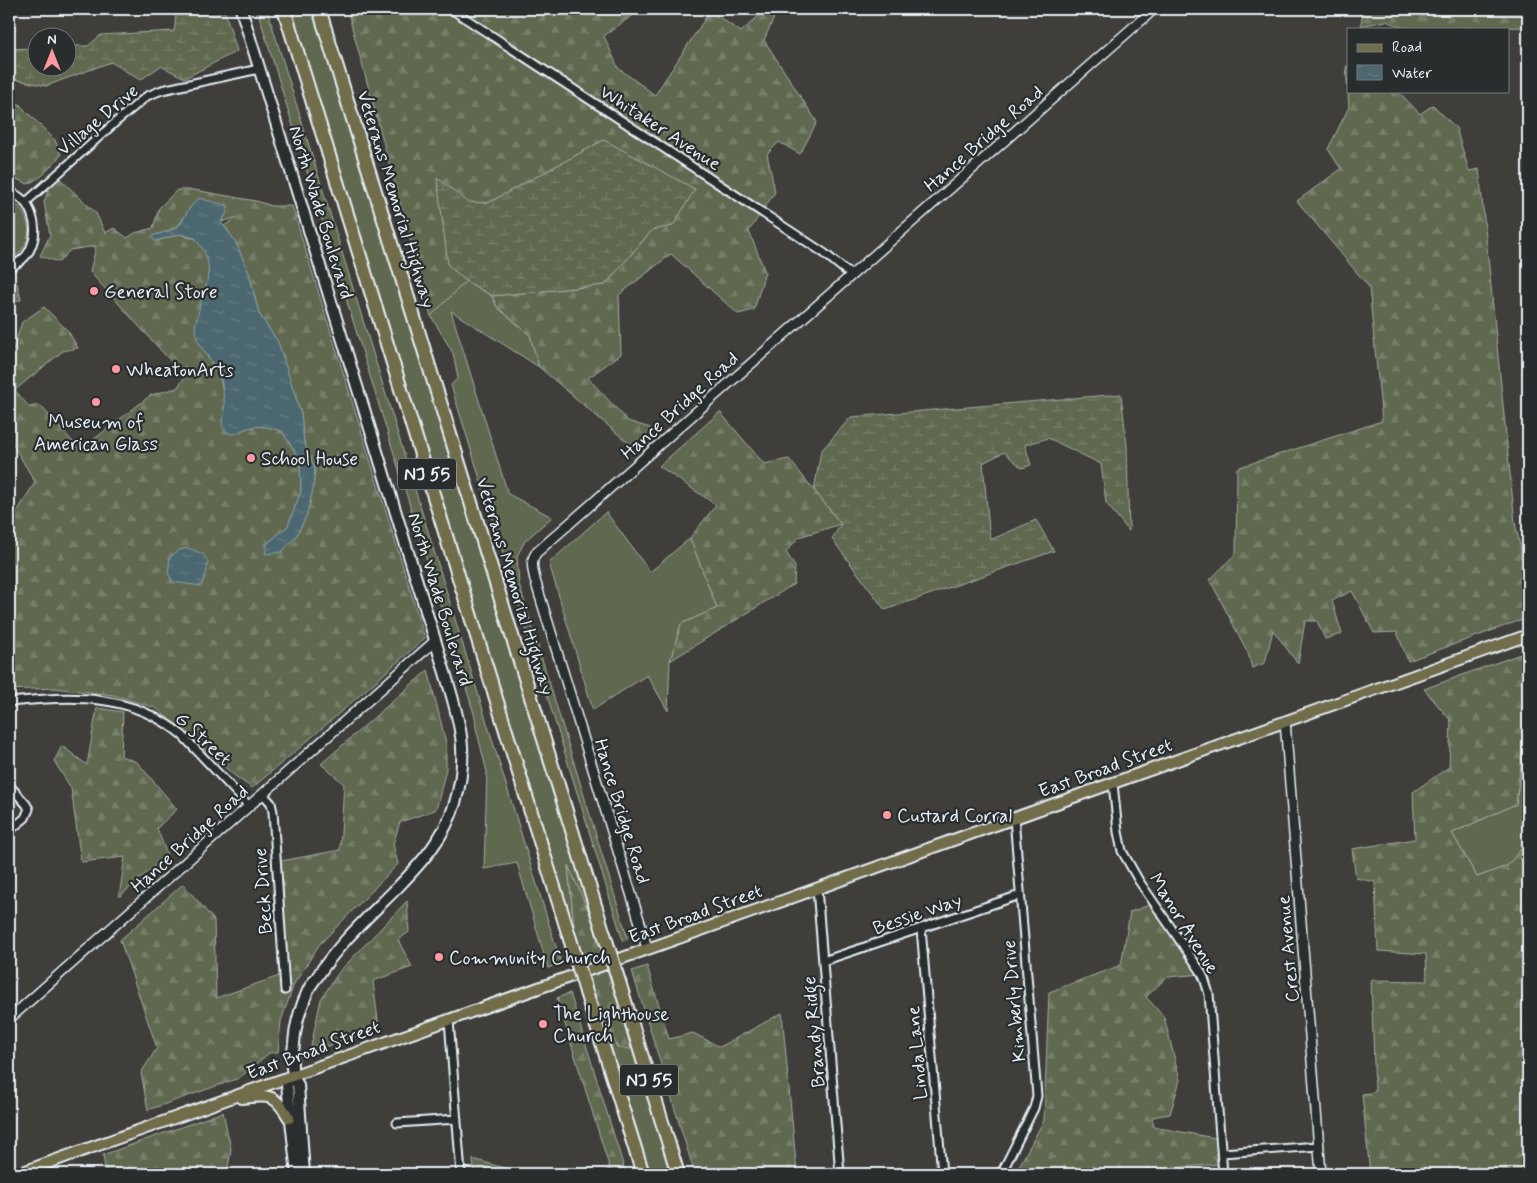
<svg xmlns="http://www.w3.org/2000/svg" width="1537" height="1183" font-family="Mynerve,sans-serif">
<defs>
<pattern id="forest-firs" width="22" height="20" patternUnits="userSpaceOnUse" patternTransform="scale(1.25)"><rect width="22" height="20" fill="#606950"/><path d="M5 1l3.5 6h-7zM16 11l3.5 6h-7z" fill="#777f6a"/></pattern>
<pattern id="wetland-marsh" width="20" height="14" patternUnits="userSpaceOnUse" patternTransform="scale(1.25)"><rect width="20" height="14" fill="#606950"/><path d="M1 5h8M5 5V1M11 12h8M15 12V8" fill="none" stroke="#777f6a"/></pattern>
<pattern id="water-ripples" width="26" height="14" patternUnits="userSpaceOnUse" patternTransform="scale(1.25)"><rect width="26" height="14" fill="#4b686f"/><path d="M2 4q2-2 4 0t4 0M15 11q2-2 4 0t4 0" fill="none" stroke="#657e84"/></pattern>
</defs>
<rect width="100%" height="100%" fill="#403e3b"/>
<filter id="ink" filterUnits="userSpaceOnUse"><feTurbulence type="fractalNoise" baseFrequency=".02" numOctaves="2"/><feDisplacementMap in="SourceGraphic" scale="10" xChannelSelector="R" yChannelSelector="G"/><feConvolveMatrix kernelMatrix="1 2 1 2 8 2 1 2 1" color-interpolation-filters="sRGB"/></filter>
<g filter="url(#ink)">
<path fill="#606950" stroke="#a4ada4" d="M257,9H267L561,963L548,968L517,863L484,869L487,772L476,728L475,717Z
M289,9H314L598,932L568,867L575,937Z
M9,198C34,215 36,245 9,261Z
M466,281L492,296L497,307L530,335L539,367L451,311L508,494L552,517L525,541L517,556L519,584L628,939L623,941L451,385L458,378L453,353L431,316Z
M606,512L650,572L690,538L717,608L681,624L670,661L668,711L647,675L593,710L549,563Z
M1528,651V841L1507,866L1477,877L1452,833L1516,804L1526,724V652Z
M616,986L674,1174H647L590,991L592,987L617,1047L631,1048L614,987Z"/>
<path fill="url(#forest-firs)" stroke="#a4ada4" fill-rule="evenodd" d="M347,9H641L604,36L618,68L655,95L710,11L741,32L766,9H778L764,40L817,122L800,154L779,142L767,154L775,192L749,231L765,272L754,310L738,314L671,254L619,295L621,354L588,378L628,421L653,429L633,447L539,367L530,335L497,307L492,296L605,285L652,230L604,140L488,203H468L448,265L466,281L431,316Z
M1363,9H1528V27L1407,29L1386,21L1361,26Z
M1348,65V91H1398L1420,114L1433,105L1456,128L1469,171L1479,169L1515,523L1522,555L1528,558V600L1523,608L1524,619L1408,661L1397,632L1374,633L1352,591L1332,601L1342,634L1325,639L1317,621H1305L1298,664L1273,630L1265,663L1252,668L1248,653L1210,580L1236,553L1237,468L1382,421L1369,287L1297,201L1341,169L1328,149L1349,107L1346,67Z
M13,98L55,140L61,155L42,176L28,184L9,176V100Z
M59,178L96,213L105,233L114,228L127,238L135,233L153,228L159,208L177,190H194L256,201L272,206H292L425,638L304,744L252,788L235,776L156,708L113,695L54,688L9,690V519H13L35,482L9,438V362L22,322L44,307L68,331L78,348L63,351L15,390L29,407L40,405L80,450L151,395L177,388L185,377L90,272L96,246L70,250L59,262L40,256L50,235L44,202L50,185ZM191,206L226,214L221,222L238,217L224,226L235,241L249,273L259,314L278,342L301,414L304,442L315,469L313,489L307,514L297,535L267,544L288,526L301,491L300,460L282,431C266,426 252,423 238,433L222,420L225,412L224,396L220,378L201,346L209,265L204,249L195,238H190L180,234L156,241L152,236C176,229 179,228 191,206Z
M9,282L17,283L21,300L9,301Z
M720,412L764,464L789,459L841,524L799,537L786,552L795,567L794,584L670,661L681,624L717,608L690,538L716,505L659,466Z
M1526,652V724L1516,804L1452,833L1477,877L1507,866L1528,841V1174H1370L1362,1094L1375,1092L1371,980L1427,981L1426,954L1378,951L1375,882L1356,878L1352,849L1415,839L1413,792L1449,767L1451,721L1424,689Z
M428,670L446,743V769L437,806L435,810L400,822L393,844L398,864L319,945L294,984L281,1021L278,1052L269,1053L239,1078L148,1110L141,1073L157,1048L120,940L183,884L214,920L216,998L285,974L276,862L340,850L344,784L321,764Z
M97,708L123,712L121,756L137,762L177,809L157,828L167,855L119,897L125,857L81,862L71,788L54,761L62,746L87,765Z
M568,865L598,932L606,957L585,966L575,937Z
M407,901L409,932L398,940L412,967L373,981L379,1028L329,1046L320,1045L311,1046L321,999L339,972Z
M1158,902L1203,974L1167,977L1146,997L1164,1017L1180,1080L1170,1114L1152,1117L1154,1127L1220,1139L1222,1164L1180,1167V1174H1015L1044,1120L1049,992L1121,965L1130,912Z
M647,966L669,1039L693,1033L720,1047L782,1013L797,1174H695L632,971Z
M609,969L631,1049L617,1047L588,977Z
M570,993L626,1174H595L610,1169L557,998Z
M223,1112L231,1149L227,1174H106L103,1155Z
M473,1159L525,1174H474Z"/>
<path fill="url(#wetland-marsh)" stroke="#a4ada4" d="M177,9H224L237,51L185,78L161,66L140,80L111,62L46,86L9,78V49L37,48L38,68H68V46H88L101,35L174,31Z
M604,140L695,189L673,226L652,230L605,285L492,296L466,281L448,265L437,178L468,202L488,203Z
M1121,394L1127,446L1129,531L1106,503L1101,464L1048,438L1025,445L1031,465L1022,468L1004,452L983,463L990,540L1036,520L1054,551L885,610L832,539L841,524L814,490L821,451L851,417Z"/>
<path fill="url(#water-ripples)" stroke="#8a9fa6" d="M199,198L228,206L226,214L221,222L235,241L249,273L259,314L278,342L301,414L304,442L315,469L313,489L307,514L297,535L282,552L265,554L267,544L288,526L301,491L300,460L282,431C270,428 260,424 248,428C241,429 234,438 227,432C224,430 222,425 222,422C222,418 224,414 224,411C225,401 223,389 221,380C216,363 196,347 195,329C195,324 197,318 198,314C205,281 219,268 195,238L180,234L155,241L151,236L169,231L179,226L191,206Z
M188,548L203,554L208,562L206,574L201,586L173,582L168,573L170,557L179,550Z"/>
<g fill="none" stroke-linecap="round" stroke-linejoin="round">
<g stroke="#e8f1f8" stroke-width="11">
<path id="minor" d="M451,9L824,253L851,275
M9,192C31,198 40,227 31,247C27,258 18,263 9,268
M25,203L118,120L147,96L162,90L259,69
M9,702C73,696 129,692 182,735L249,806
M1113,783L1118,832L1122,851L1139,881L1200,970L1204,978L1209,994L1223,1174
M9,785L26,804L29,809L25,818L9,831
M263,794L271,803L273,812L285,990
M817,888L840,1174
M921,928L942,1174
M823,961L1020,895
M449,1020L461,1174
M397,1123L457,1119
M1222,1153L1319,1146
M1001,1174L1034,1108L1037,1096L1014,818"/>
</g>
<g stroke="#e8f1f8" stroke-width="12">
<path id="tertiary" d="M1285,721L1321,1174
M647,949L641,926L535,580C533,570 530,562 536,553L1154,9
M9,1019L435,641"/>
</g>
<g stroke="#e8f1f8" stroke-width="14">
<path id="secondary" d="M241,9L443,666C458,716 471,750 455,803C445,837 422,862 398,887C370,915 339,943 317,977C313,982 309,987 307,993C300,1009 295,1027 294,1044C292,1061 289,1070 298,1085L304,1174
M292,1075L287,1085L297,1174"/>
</g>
<g stroke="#e8f1f8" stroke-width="14">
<path id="primary" d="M242,1098C270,1095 274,1093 289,1118
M17,1174L1528,635"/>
</g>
<g stroke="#e8f1f8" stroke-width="16">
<path id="motorway" d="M284,9L570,939
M319,9L603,931
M620,985L678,1174
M586,992L643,1174"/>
</g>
<use href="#minor" stroke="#2a2d2e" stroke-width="7"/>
<use href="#tertiary" stroke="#2a2d2e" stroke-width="9"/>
<use href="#secondary" stroke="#2a2d2e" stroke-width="10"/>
<use href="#primary" stroke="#716d4b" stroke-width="10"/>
<use href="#motorway" stroke="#716d4b" stroke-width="12"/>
<g stroke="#e8f1f8" stroke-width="16" stroke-linecap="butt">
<path id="motorway-bridge" d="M603,931L620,985
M570,939L586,992"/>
</g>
<use href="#motorway-bridge" stroke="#716d4b" stroke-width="12"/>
</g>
</g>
<g fill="#ff9aa2" stroke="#2a2d2e" stroke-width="2">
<circle cx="94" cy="291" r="5"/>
<circle cx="116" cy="369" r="5"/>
<circle cx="96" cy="402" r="5"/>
<circle cx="251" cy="458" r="5"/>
<circle cx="887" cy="815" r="5"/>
<circle cx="439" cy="957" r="5"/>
<circle cx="543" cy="1024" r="5"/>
</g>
<g text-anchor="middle" stroke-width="4.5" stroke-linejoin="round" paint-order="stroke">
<g fill="#2a2d2e" stroke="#afb6bb" stroke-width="1">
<rect x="398" y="458.5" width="58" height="31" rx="4"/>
<rect x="620" y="1064.5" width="58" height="31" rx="4"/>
</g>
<g font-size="18" font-weight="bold" fill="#e8f1f8">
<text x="427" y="480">NJ 55</text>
<text x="649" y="1086">NJ 55</text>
</g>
<g font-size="19" fill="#e8f1f8" stroke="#2a2d2e">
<text transform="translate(97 119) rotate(-40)" y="7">Village Drive</text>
<text transform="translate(661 127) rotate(33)" y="7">Whitaker Avenue</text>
<text transform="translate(983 138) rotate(-41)" y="7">Hance Bridge Road</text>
<text transform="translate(397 199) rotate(73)" y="7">Veterans Memorial Highway</text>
<text transform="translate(322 212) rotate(73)" y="7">North Wade Boulevard</text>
<text transform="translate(679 405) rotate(-42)" y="7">Hance Bridge Road</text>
<text transform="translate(516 586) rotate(73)" y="7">Veterans Memorial Highway</text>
<text transform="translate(441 599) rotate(73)" y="7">North Wade Boulevard</text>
<text transform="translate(204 738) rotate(43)" y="7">G Street</text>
<text transform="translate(1105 767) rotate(-20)" y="7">East Broad Street</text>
<text transform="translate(623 811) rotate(73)" y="7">Hance Bridge Road</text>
<text transform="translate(189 838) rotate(-42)" y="7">Hance Bridge Road</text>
<text transform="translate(262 891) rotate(-94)" y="7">Beck Drive</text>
<text transform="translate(695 913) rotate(-20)" y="7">East Broad Street</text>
<text transform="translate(917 913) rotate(-19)" y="7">Bessie Way</text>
<text transform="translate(1185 923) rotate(58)" y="7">Manor Avenue</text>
<text transform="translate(1287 949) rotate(-95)" y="7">Crest Avenue</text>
<text transform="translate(1013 1001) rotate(-95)" y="7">Kimberly Drive</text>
<text transform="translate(813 1032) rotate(-95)" y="7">Brandy Ridge</text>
<text transform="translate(313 1049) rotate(-20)" y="7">East Broad Street</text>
<text transform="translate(916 1053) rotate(-95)" y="7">Linda Lane</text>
</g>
<g font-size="19" fill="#e8f1f8" stroke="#2a2d2e" text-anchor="start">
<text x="104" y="298">General Store</text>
<text x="126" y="376">WheatonArts</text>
<text x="96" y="428" text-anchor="middle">Museum of<tspan x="96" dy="22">American Glass</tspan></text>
<text x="261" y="465">School House</text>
<text x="897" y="822">Custard Corral</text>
<text x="449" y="964">Community Church</text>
<text x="553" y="1020">The Lighthouse<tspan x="553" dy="22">Church</tspan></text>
</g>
</g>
<rect width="1537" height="1183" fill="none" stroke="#2a2d2e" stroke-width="30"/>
<rect x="15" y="15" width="1507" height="1153" fill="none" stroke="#e8f1f8" stroke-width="2" filter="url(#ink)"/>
<rect x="1347" y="28" width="162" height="65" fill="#2a2d2e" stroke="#767b7f"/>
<rect x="1357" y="44" width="25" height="8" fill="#716d4b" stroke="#767b7f"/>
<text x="1392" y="52" font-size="15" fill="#e8f1f8">Road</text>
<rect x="1357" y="65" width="25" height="15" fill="url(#water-ripples)" stroke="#767b7f"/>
<text x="1392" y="78" font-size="15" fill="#e8f1f8">Water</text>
<g transform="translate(52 52)"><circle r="24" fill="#2a2d2e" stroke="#767b7f"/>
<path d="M0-4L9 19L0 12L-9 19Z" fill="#ff9aa2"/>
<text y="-8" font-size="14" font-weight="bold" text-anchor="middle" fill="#e8f1f8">N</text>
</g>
</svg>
